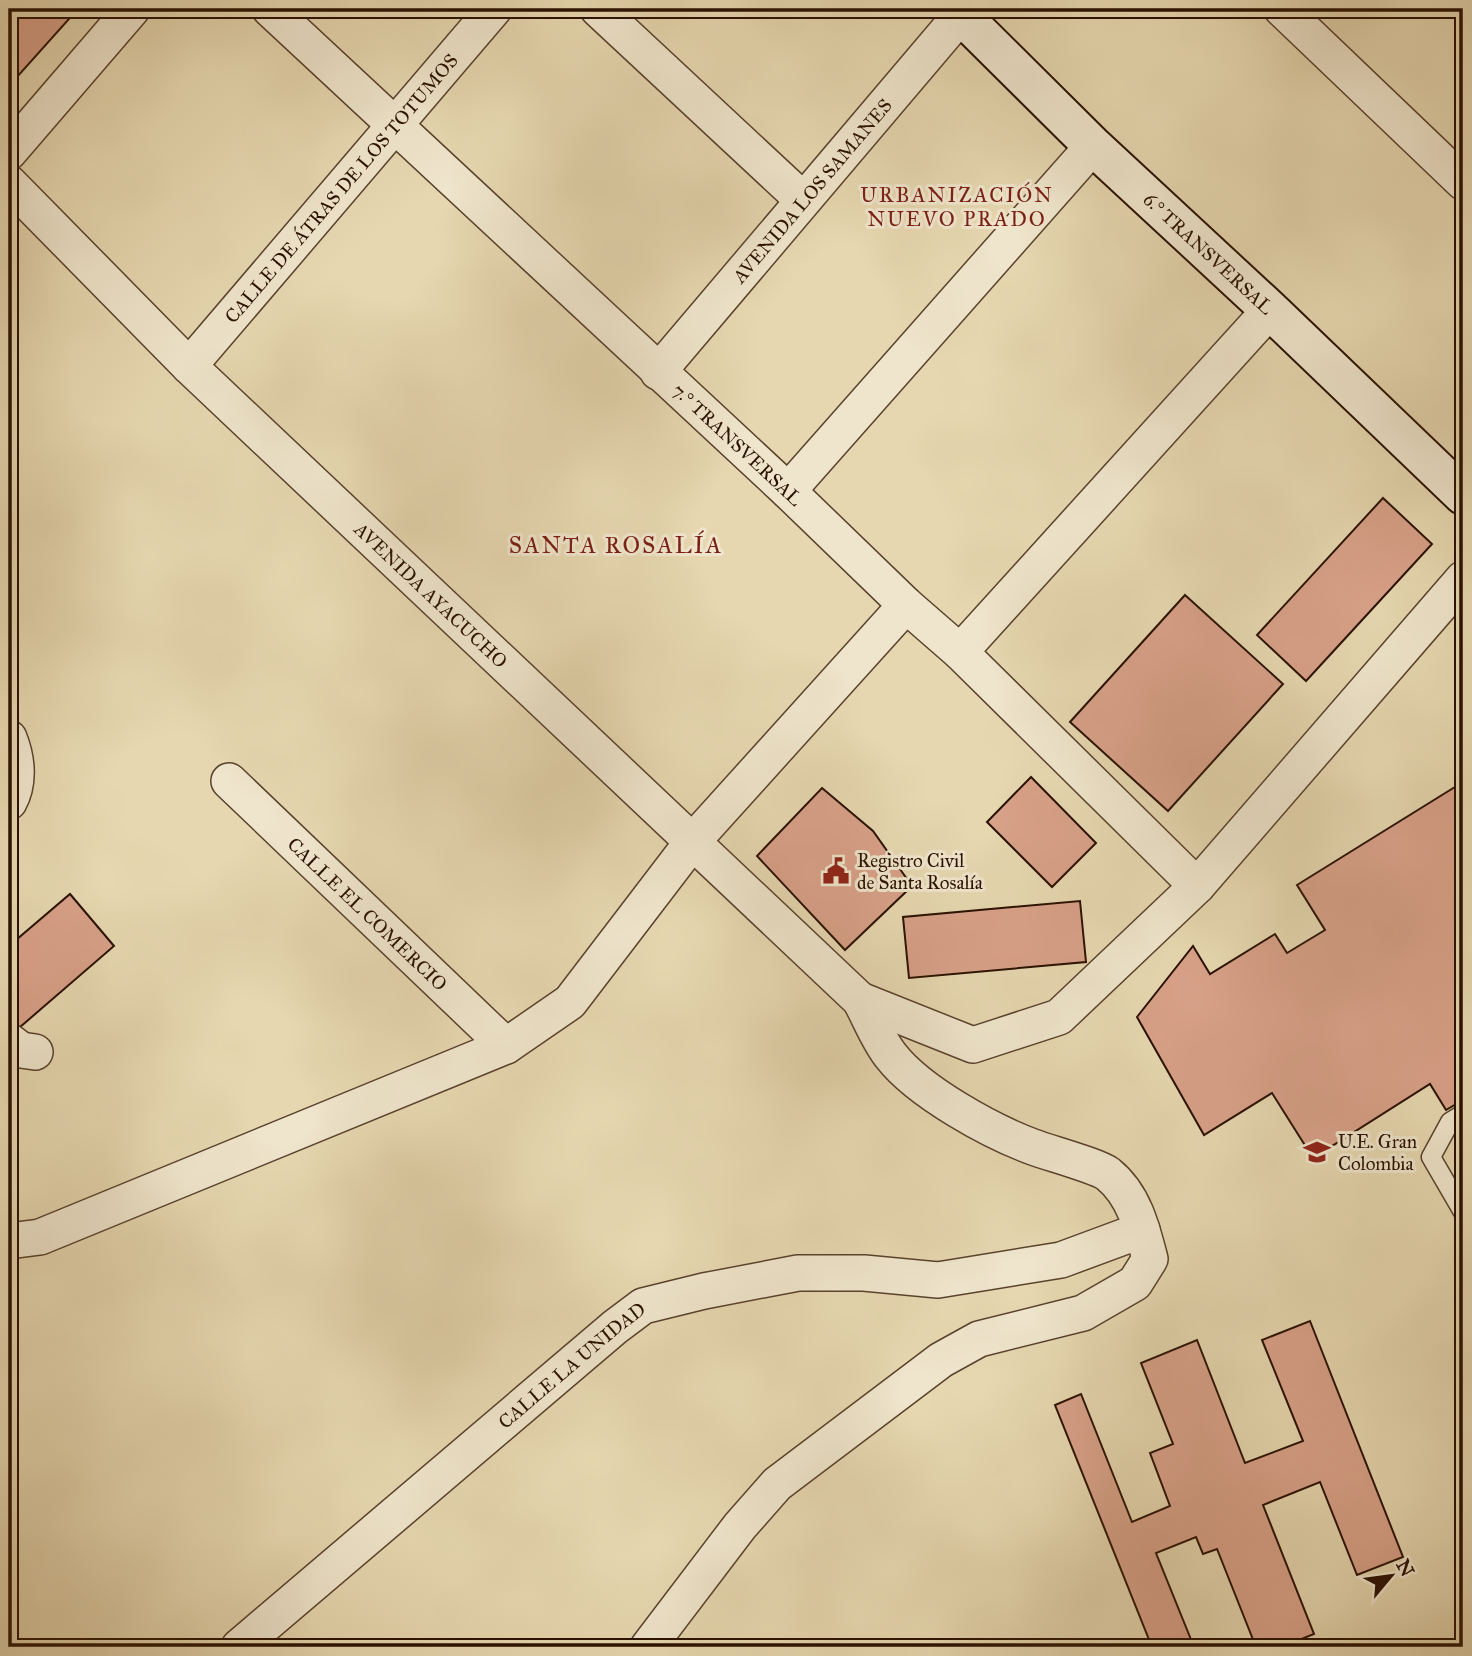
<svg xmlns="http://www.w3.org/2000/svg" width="1472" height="1656" font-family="'IM FELL Great Primer',serif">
<rect width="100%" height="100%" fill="#e6d7b0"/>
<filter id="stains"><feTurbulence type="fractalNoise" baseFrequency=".00286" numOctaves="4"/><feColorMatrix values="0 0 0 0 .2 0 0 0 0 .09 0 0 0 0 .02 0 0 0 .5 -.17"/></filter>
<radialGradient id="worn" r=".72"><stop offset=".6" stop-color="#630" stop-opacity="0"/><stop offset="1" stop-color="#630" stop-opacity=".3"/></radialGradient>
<path fill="#d8a189" stroke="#2a1101" stroke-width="2" d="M9,9L77,10L9,86Z
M1383,498L1432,544L1306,681L1257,635Z
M1185,595L1283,684L1168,811L1070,722Z
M1031,777L1096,843L1052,887L987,822Z
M1463,782V1100L1446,1110L1430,1084L1313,1158L1272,1093L1204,1135L1137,1017L1193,946L1210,974L1275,934L1287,953L1325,930L1297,885Z
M822,788L873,831L912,886L845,950L757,856Z
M70,894L114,946L12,1034L9,1030V946Z
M1080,901L1086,962L909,978L903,917Z
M1310,1321L1403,1557L1357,1575L1320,1482L1263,1505L1314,1634L1282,1647H1256L1217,1549L1203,1554L1196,1537L1156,1553L1194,1647H1152L1055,1405L1081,1394L1132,1522L1170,1506L1150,1453L1173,1444L1141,1363L1197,1340L1245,1463L1303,1441L1262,1340Z"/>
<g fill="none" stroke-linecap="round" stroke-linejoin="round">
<g stroke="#59422d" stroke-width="21">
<path id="lane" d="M1463,1114L1450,1122L1431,1157L1463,1212"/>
</g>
<g stroke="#59422d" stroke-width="38">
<g id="street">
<path id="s1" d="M270,9L788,491L906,605L960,652L1197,886"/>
<path d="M598,9L803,200"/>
<path d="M1282,9L1463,182"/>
<path d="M9,152L132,9"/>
<path id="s2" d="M9,183L189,366L860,1000C870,1018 878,1040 891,1056C919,1092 990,1131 1033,1147C1049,1153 1097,1166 1108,1174C1134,1195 1142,1228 1150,1259L1135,1283L1083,1313L979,1339L941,1360L777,1484L740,1526L648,1647"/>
<path id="s3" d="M189,366L494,9"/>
<path id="s4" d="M658,372L966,9"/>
<path d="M788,491L1093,146"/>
<path d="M960,652L1270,310"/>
<path d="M9,738C17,758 20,782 9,802"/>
<path id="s5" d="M229,781L506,1046"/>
<path d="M860,1000L973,1045L1059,1017L1197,886L1463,579"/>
<path d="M9,1041L21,1050L35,1052"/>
<path d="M9,1241L40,1237L506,1046L570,1002L693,841L906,605"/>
<path id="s6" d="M239,1647L615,1327L643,1306L704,1291L798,1273H864L938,1280L1061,1260L1142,1230"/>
</g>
</g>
<g stroke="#2a1101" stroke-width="42">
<g id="secondary">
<path id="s7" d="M955,9L1093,146L1270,310L1463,495"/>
</g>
</g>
<use href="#lane" stroke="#efe5cc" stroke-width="18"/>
<use href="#street" stroke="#efe5cc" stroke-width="35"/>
<use href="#secondary" stroke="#efe5cc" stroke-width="38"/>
</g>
<defs>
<g id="civic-bare" transform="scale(2.1)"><path d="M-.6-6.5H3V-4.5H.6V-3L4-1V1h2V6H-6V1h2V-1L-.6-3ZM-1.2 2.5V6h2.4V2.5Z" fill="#8f2418" stroke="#efe5cc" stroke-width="2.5" paint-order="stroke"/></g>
<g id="school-bare" transform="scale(2.1)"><path d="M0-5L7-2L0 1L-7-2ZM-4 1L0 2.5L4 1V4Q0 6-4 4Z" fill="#8f2418" stroke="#efe5cc" stroke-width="2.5" paint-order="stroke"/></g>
</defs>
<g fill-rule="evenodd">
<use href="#civic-bare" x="836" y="871"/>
<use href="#school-bare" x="1317" y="1152"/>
</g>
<g text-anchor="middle" stroke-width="6" stroke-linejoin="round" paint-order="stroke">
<g font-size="19" fill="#2a1101" stroke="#efe5cc">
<text dy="7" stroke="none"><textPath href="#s3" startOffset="234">CALLE DE ÁTRAS DE LOS TOTUMOS</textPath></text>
<text dy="7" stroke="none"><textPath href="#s4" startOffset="238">AVENIDA LOS SAMANES</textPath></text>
<text dy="7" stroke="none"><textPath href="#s7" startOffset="352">6.° TRANSVERSAL</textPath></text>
<text dy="7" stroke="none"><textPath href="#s1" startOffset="639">7.° TRANSVERSAL</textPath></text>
<text dy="7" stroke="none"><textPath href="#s2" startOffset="590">AVENIDA AYACUCHO</textPath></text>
<text dy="7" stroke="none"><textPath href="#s5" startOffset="192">CALLE EL COMERCIO</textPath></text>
<text dy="7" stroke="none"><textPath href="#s6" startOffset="436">CALLE LA UNIDAD</textPath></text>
</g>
<g font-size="19" fill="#2a1101" stroke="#efe5cc" text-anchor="start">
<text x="857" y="867">Registro Civil<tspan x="857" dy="22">de Santa Rosalía</tspan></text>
<text x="1338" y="1148">U.E. Gran<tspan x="1338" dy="22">Colombia</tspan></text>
</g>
<g font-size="21" letter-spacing="2" fill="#7a1f14" stroke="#efe5cc">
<text x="957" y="202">URBANIZACIÓN<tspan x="957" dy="24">NUEVO PRADO</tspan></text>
</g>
<g font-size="23" letter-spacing="2" fill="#7a1f14" stroke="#efe5cc">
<text x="616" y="553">SANTA ROSALÍA</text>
</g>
</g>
<rect width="1472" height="1656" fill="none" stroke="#e6d7b0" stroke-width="35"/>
<rect x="10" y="10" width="1451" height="1635" fill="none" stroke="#2a1101" stroke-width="3.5"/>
<rect x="18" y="18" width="1437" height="1621" fill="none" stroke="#2a1101" stroke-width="2"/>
<g transform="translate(1391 1576) rotate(61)" stroke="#efe5cc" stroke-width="5" paint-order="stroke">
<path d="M0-5L12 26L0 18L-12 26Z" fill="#2a1101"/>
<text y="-10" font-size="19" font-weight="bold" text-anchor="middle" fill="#2a1101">N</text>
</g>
<rect width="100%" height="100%" filter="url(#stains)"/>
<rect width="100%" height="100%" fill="url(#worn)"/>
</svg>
